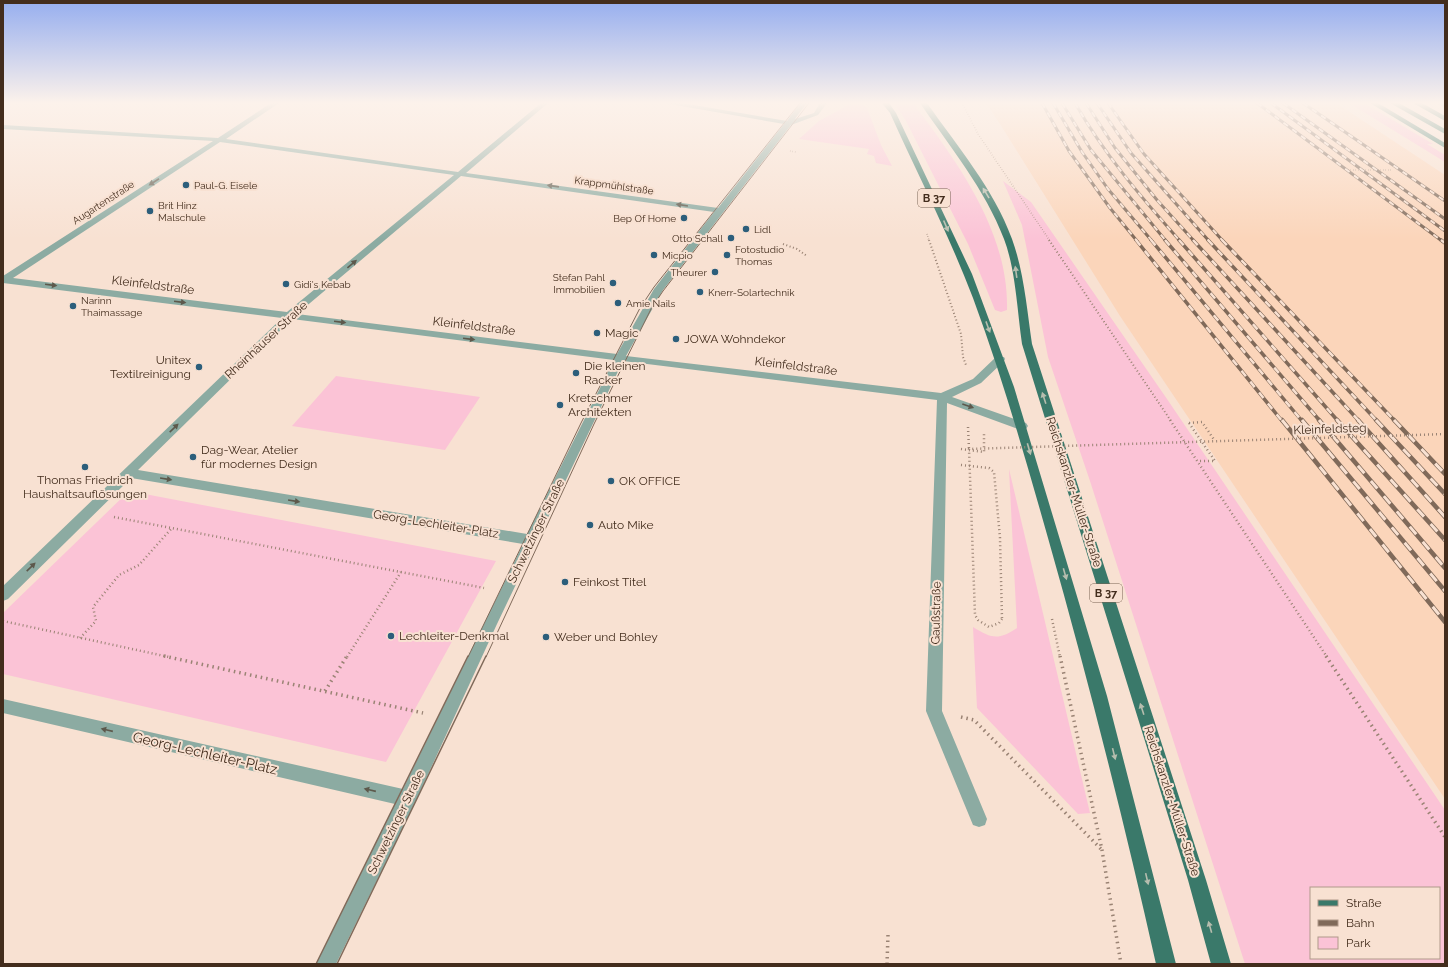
<svg xmlns="http://www.w3.org/2000/svg" width="1448" height="967" viewBox="0 0 1448 967" font-family="Raleway,sans-serif">
<rect width="100%" height="100%" fill="#f8e1d2"/>
<path fill="#fbd5ba" d="M986,103H1336L1445,175V799L1120,316L1000,124Z"/>
<path fill="#fbc3d6" fill-rule="evenodd" d="M852,103H862L867,108L881,145L892,166L876,163L874,156L867,154L869,149L799,139L819,121Z
M894,103H913C958,163 1009,232 1007,310L1001,312L995,310L968,244L905,119Z
M1349,103H1364L1433,144H1427L1445,155V162Z
M1003,181L1031,202L1167,399L1445,810V964H1245L1090,481L1048,357L1022,225ZM1311,888H1439V958H1311Z
M336,376L480,397L445,450L292,426Z
M1009,469L1090,813L1078,814L977,708L973,627C992,639 999,640 1017,628Z
M129,491L496,561L386,762L3,674V613Z"/>
<g fill="none" stroke-linecap="round" stroke-linejoin="round">
<path stroke="#9a8374" stroke-width="1.5" stroke-dasharray="0.5 2" stroke-linecap="butt" d="M962,103L978,134L1050,241
M790,151L796,152
M1348,170H1391
M927,234L929,241"/>
<path stroke="#9a8374" stroke-width="2" stroke-dasharray="1 2.5" stroke-linecap="butt" d="M929,240L961,334L963,357L966,365
M1049,240L1171,421
M783,244L797,249L807,256"/>
<path stroke="#9a8374" stroke-width="2.5" stroke-dasharray="1 3" stroke-linecap="butt" d="M1170,420L1327,657
M1189,423L1215,461H1198
M1189,423L1202,422L1215,441
M968,427L969,449
M961,449L984,452V434
M961,465L989,468L994,472L1000,538L1002,619
M114,517L484,588
M1052,619L1060,657
M3,621L169,657
M80,638L96,621L93,607L119,575L139,565L171,529
M347,657L401,572"/>
<path stroke="#9a8374" stroke-width="3.5" stroke-dasharray="1.5 4" stroke-linecap="butt" d="M164,656L423,713
M1060,656L1102,850L1121,964
M1326,656L1445,837
M325,691L347,656
M961,717L974,720L1102,850
M887,964L888,935"/>
<path fill="#8caba2" fill-rule="evenodd" d="M271,103H279L226,139L458,172L541,103H548L466,173L718,208L784,124L664,103H682L787,121L800,103H807L795,119L814,113L820,103H827L818,115L791,125L663,290L626,356L941,393L973,379L996,357H1004L1005,359L1004,361L981,383L952,397L1026,423L1028,426L1026,429H1018L947,403L942,711L987,819L985,825L979,827L973,825L926,711L937,400L623,361L497,624L414,805L336,964H316L395,804L3,713V699L403,789L523,544L131,478L8,599L3,601V586L282,318L3,283V276L213,141L3,129V125L218,138ZM220,142L454,175L287,312L13,278ZM461,176L714,212L654,289L617,354L297,314ZM292,319L614,360L527,534L138,470Z
M1437,103H1445V108Z"/>
<path fill="#3a796a" fill-rule="evenodd" d="M882,103H889L896,113L972,274L1014,387L1107,696L1176,964H1156C1124,821 1088,679 1048,538C1025,457 1002,376 973,298C949,235 918,175 890,113Z
M920,103H927C957,146 994,189 1012,239C1024,272 1027,310 1032,344L1206,880L1231,964H1211L1188,880L1022,344C1017,310 1016,271 1004,239C985,189 950,147 920,103Z
M1370,103H1378L1445,143V148Z
M1390,103H1399L1445,129V134Z
M1413,103H1422L1445,116V121Z"/>
<path stroke="#806a5a" stroke-width="1" d="M468,657L581,423L640,308L654,287L800,103
M486,657L594,424L651,309L663,291L809,103"/>
<path stroke="#806a5a" stroke-width="1.5" d="M316,964L468,656
M337,964L486,656"/>
<defs>
<path id="rail-far2" d="M1042,103L1069,151L1110,208L1137,241
M1053,103L1082,152L1108,189L1152,241
M1062,103L1091,150L1166,241
M1075,103C1104,154 1141,197 1180,241
M1086,103L1115,148L1157,200L1194,241
M1097,103L1131,153L1209,241
M1108,103L1144,154L1223,241
M1257,103L1442,241
M1271,103L1445,231
M1283,103L1445,219
M1303,103L1445,201"/>
<path id="rail-far1" d="M1136,240L1282,421
M1151,240L1302,421
M1165,240L1320,421
M1179,240L1338,421
M1193,240L1359,421
M1208,240L1377,421
M1222,240L1395,421
M1441,240L1445,243"/>
<path id="rail" d="M1282,420L1445,622
M1302,420L1445,591
M1319,420L1445,568
M1337,420L1445,540
M1358,420L1445,517
M1376,420L1445,494
M1394,420L1445,474"/>
</defs>
<use href="#rail-far2" stroke="#806a5a" stroke-width="3"/>
<use href="#rail-far1" stroke="#806a5a" stroke-width="3.5"/>
<use href="#rail" stroke="#806a5a" stroke-width="4.5"/>
<use href="#rail-far2" stroke="#f8e1d2" stroke-width="2" stroke-dasharray="5.5" stroke-linecap="butt"/>
<use href="#rail-far1" stroke="#f8e1d2" stroke-width="2.5" stroke-dasharray="7" stroke-linecap="butt"/>
<use href="#rail" stroke="#f8e1d2" stroke-width="3" stroke-dasharray="10" stroke-linecap="butt"/>
<path stroke="#9a8374" stroke-width="2.5" stroke-dasharray="1 3" stroke-linecap="butt" d="M1002,619L999,623L989,627L978,620L975,615L969,449L1445,434"/>
</g>
<defs><path id="oneway-solid" d="M-6-.8H1V-3.2L6.5 0L1 3.2V.8H-6Z"/></defs>
<g fill="#5d594c">
<use href="#oneway-solid" transform="translate(154 182) rotate(147)"/>
<use href="#oneway-solid" transform="translate(553 186) rotate(-172)"/>
<use href="#oneway-solid" transform="translate(682 205) rotate(-171)"/>
<use href="#oneway-solid" transform="translate(352 264) rotate(-40)"/>
<use href="#oneway-solid" transform="translate(51 285) rotate(7)"/>
<use href="#oneway-solid" transform="translate(180 302) rotate(7)"/>
<use href="#oneway-solid" transform="translate(340 322) rotate(7)"/>
<use href="#oneway-solid" transform="translate(469 339) rotate(7)"/>
<use href="#oneway-solid" transform="translate(968 406) rotate(19)"/>
<use href="#oneway-solid" transform="translate(174 428) rotate(-44)"/>
<use href="#oneway-solid" transform="translate(166 479) rotate(9)"/>
<use href="#oneway-solid" transform="translate(294 501) rotate(9)"/>
<use href="#oneway-solid" transform="translate(31 567) rotate(-44)"/>
<use href="#oneway-solid" transform="translate(107 730) rotate(-167)"/>
<use href="#oneway-solid" transform="translate(370 790) rotate(-167)"/>
</g>
<g fill="#b6bdae">
<use href="#oneway-solid" transform="translate(986 193) rotate(-121)"/>
<use href="#oneway-solid" transform="translate(946 226) rotate(67)"/>
<use href="#oneway-solid" transform="translate(1016 272) rotate(-98)"/>
<use href="#oneway-solid" transform="translate(988 327) rotate(70)"/>
<use href="#oneway-solid" transform="translate(1044 398) rotate(-108)"/>
<use href="#oneway-solid" transform="translate(1029 449) rotate(74)"/>
<use href="#oneway-solid" transform="translate(1065 574) rotate(74)"/>
<use href="#oneway-solid" transform="translate(1142 709) rotate(-108)"/>
<use href="#oneway-solid" transform="translate(1114 754) rotate(76)"/>
<use href="#oneway-solid" transform="translate(1147 879) rotate(77)"/>
<use href="#oneway-solid" transform="translate(1210 927) rotate(-106)"/>
</g>
<linearGradient id="sky" x2="0" y2="1"><stop stop-color="#96aeef"/><stop offset="0.43" stop-color="#fcf2eb"/><stop offset="1" stop-color="#fcf2eb" stop-opacity="0"/></linearGradient>
<rect width="1448" height="239" fill="url(#sky)"/>
<g fill="#2c5e7b" stroke="#f8e1d2" stroke-width="1.5">
<circle cx="186" cy="185" r="4"/>
<circle cx="150" cy="211" r="4"/>
<circle cx="684" cy="218" r="4"/>
<circle cx="746" cy="229" r="4"/>
<circle cx="731" cy="238" r="4"/>
<circle cx="654" cy="255" r="4"/>
<circle cx="727" cy="255" r="4"/>
<circle cx="715" cy="272" r="4"/>
<circle cx="613" cy="283" r="4"/>
<circle cx="286" cy="284" r="4"/>
<circle cx="700" cy="292" r="4"/>
<circle cx="618" cy="303" r="4"/>
<circle cx="73" cy="306" r="4"/>
<circle cx="597" cy="333" r="4"/>
<circle cx="676" cy="339" r="4"/>
<circle cx="199" cy="367" r="4"/>
<circle cx="576" cy="373" r="4"/>
<circle cx="560" cy="405" r="4"/>
<circle cx="193" cy="457" r="4"/>
<circle cx="85" cy="467" r="4"/>
<circle cx="611" cy="481" r="4"/>
<circle cx="590" cy="525" r="4"/>
<circle cx="565" cy="582" r="4"/>
<circle cx="391" cy="636" r="4"/>
<circle cx="546" cy="637" r="4"/>
</g>
<g text-anchor="middle" stroke-width="4" stroke-linejoin="round" paint-order="stroke">
<g font-size="10" fill="#432d1d" stroke="#f8e1d2" text-anchor="start">
<text x="194" y="189">Paul-G. Eisele</text>
<text x="158" y="209">Brit Hinz<tspan x="158" dy="12">Malschule</tspan></text>
<text x="676" y="222" text-anchor="end">Bep Of Home</text>
<text x="754" y="233">Lidl</text>
<text x="723" y="242" text-anchor="end">Otto Schall</text>
<text x="735" y="253">Fotostudio<tspan x="735" dy="12">Thomas</tspan></text>
<text x="662" y="259">Micpio</text>
<text x="707" y="276" text-anchor="end">Theurer</text>
<text x="605" y="281" text-anchor="end">Stefan Pahl<tspan x="605" dy="12">Immobilien</tspan></text>
<text x="294" y="288">Gidi's Kebab</text>
<text x="708" y="296">Knerr-Solartechnik</text>
<text x="81" y="304">Narinn<tspan x="81" dy="12">Thaimassage</tspan></text>
<text x="626" y="307">Amie Nails</text>
</g>
<g font-size="10" fill="#432d1d" stroke="#f8e1d2">
<text transform="translate(614 185) rotate(8)" y="4">Krappmühlstraße</text>
<text transform="translate(103 202) rotate(-33)" y="4">Augartenstraße</text>
</g>
<g fill="#f8e1d2" stroke="#796353" stroke-width="1">
<rect x="918" y="189" width="32" height="18" rx="3"/>
<rect x="1090" y="584" width="32" height="18" rx="3"/>
</g>
<g font-size="11" font-weight="bold" fill="#432d1d">
<text x="934" y="202">B 37</text>
<text x="1106" y="597">B 37</text>
</g>
<g font-size="12" fill="#432d1d" stroke="#f8e1d2">
<text transform="translate(153 285) rotate(7)" y="4">Kleinfeldstraße</text>
<text transform="translate(474 326) rotate(7)" y="4">Kleinfeldstraße</text>
<text transform="translate(266 340) rotate(-43)" y="4">Rheinhäuser Straße</text>
<text transform="translate(796 366) rotate(7)" y="4">Kleinfeldstraße</text>
<text transform="translate(1330 429) rotate(-2)" y="4">Kleinfeldsteg</text>
<text transform="translate(1074 492) rotate(72)" y="4">Reichskanzler-Müller-Straße</text>
<text transform="translate(436 524) rotate(9)" y="4">Georg-Lechleiter-Platz</text>
<text transform="translate(536 531) rotate(-64)" y="4">Schwetzinger Straße</text>
<text transform="translate(936 613) rotate(-89)" y="4">Gaußstraße</text>
<text transform="translate(1172 801) rotate(72)" y="4">Reichskanzler-Müller-Straße</text>
<text transform="translate(396 822) rotate(-64)" y="4">Schwetzinger Straße</text>
</g>
<g font-size="12" fill="#432d1d" stroke="#f8e1d2" text-anchor="start">
<text x="605" y="337">Magic</text>
<text x="684" y="343">JOWA Wohndekor</text>
<text x="191" y="364" text-anchor="end">Unitex<tspan x="191" dy="14">Textilreinigung</tspan></text>
<text x="584" y="370">Die kleinen<tspan x="584" dy="14">Racker</tspan></text>
<text x="568" y="402">Kretschmer<tspan x="568" dy="14">Architekten</tspan></text>
<text x="201" y="454">Dag-Wear, Atelier<tspan x="201" dy="14">für modernes Design</tspan></text>
<text x="85" y="484" text-anchor="middle">Thomas Friedrich<tspan x="85" dy="14">Haushaltsauflösungen</tspan></text>
<text x="619" y="485">OK OFFICE</text>
<text x="598" y="529">Auto Mike</text>
<text x="573" y="586">Feinkost Titel</text>
<text x="399" y="640">Lechleiter-Denkmal</text>
<text x="554" y="641">Weber und Bohley</text>
</g>
<g font-size="14" fill="#432d1d" stroke="#f8e1d2">
<text transform="translate(205 753) rotate(13)" y="5">Georg-Lechleiter-Platz</text>
</g>
</g>
<rect width="1448" height="967" fill="none" stroke="#432d1d" stroke-width="8"/>
<rect x="1310" y="887" width="130" height="72" fill="#f8e1d2" stroke="#b0998a"/>
<rect x="1318" y="900" width="20" height="6" fill="#3a796a" stroke="#b0998a"/>
<text x="1346" y="907" font-size="12" fill="#432d1d">Straße</text>
<rect x="1318" y="920" width="20" height="6" fill="#806a5a" stroke="#b0998a"/>
<text x="1346" y="927" font-size="12" fill="#432d1d">Bahn</text>
<rect x="1318" y="937" width="20" height="12" fill="#fbc3d6" stroke="#b0998a"/>
<text x="1346" y="947" font-size="12" fill="#432d1d">Park</text>
</svg>
